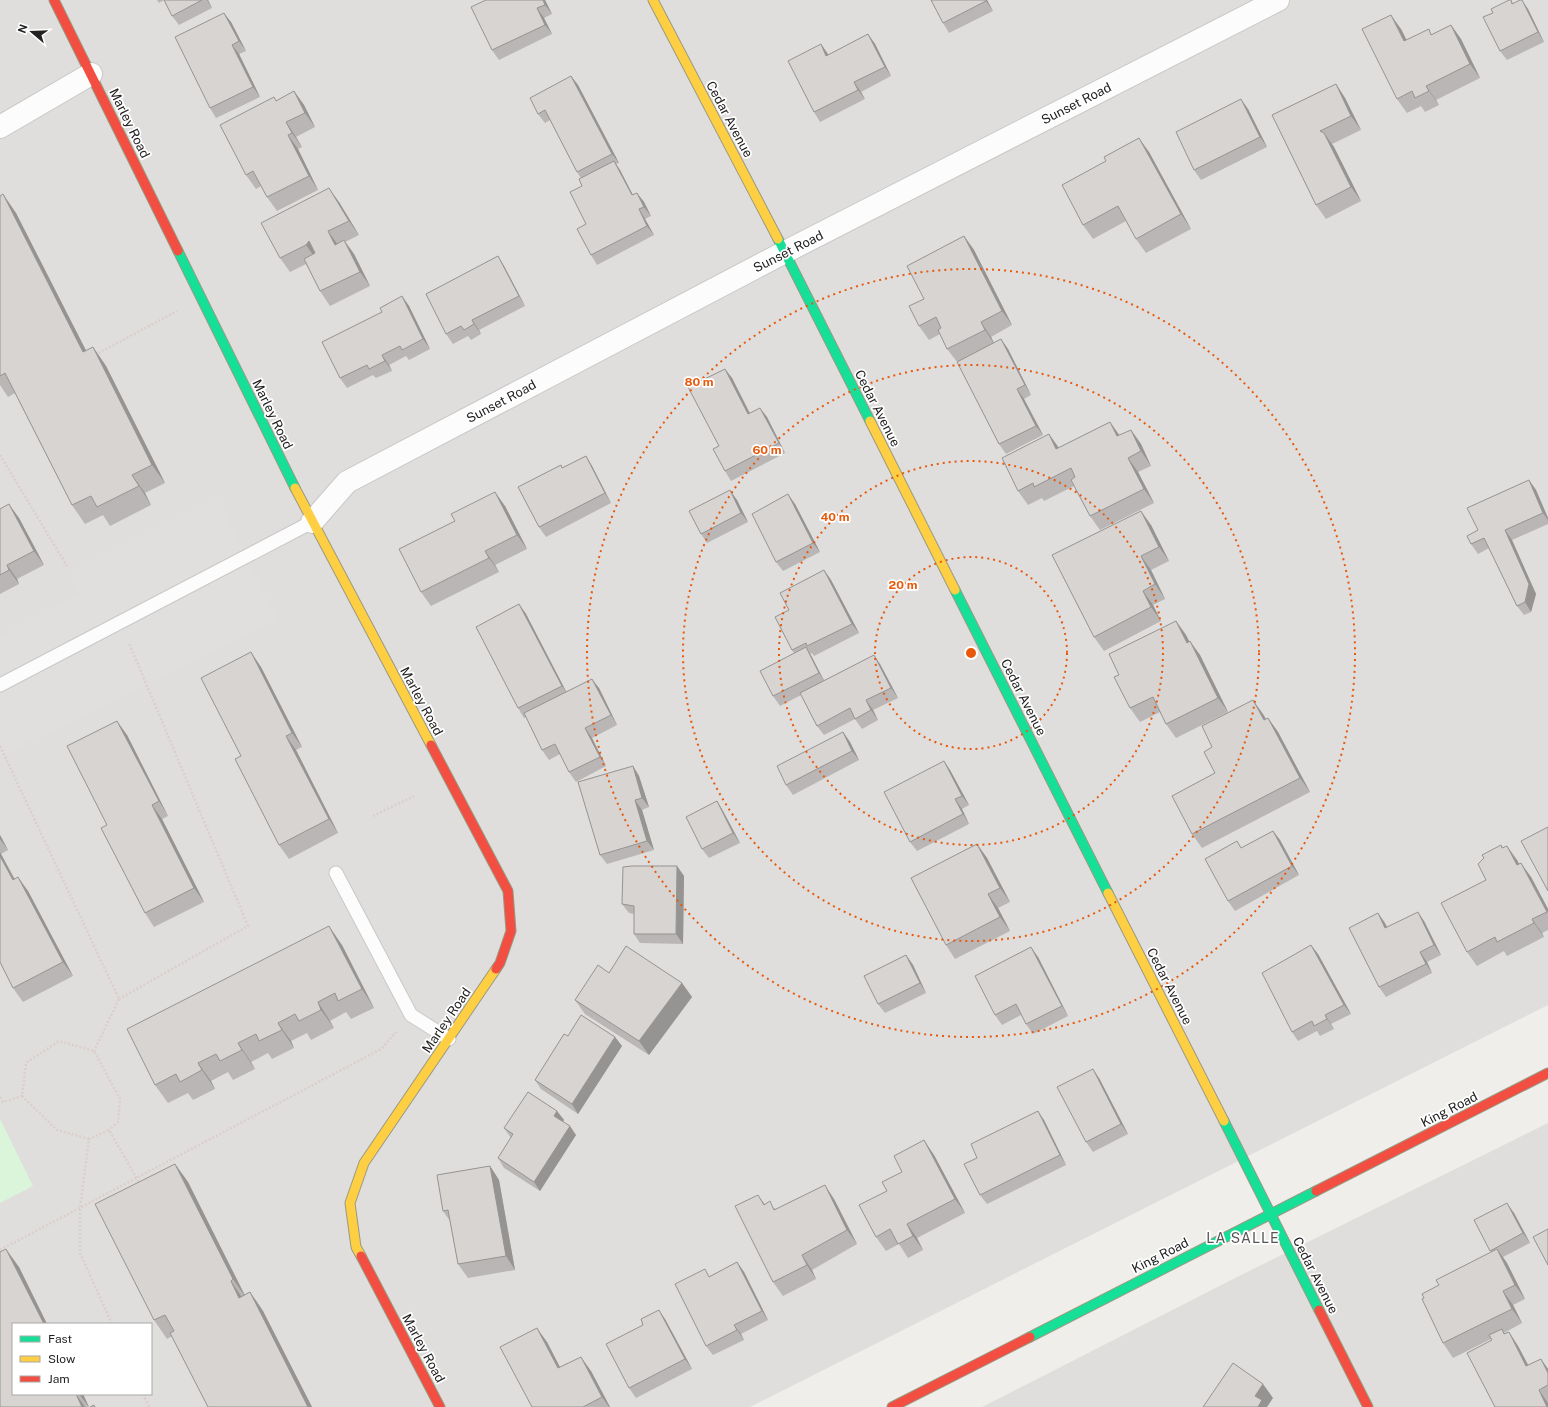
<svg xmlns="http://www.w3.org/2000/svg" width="1548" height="1407" viewBox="0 0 1548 1407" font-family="'Public Sans',sans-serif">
<rect width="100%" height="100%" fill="#f0eeeb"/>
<path fill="#dfdedc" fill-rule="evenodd" d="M0,0H1548V1005L750,1407H0ZM13,1324H151V1394H13Z
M1548,1123V1407H982L1243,1274Z"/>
<path fill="#daf5da" d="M0,1119L33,1186L0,1203Z"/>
<path fill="#e0dfde" d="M218,499L277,619L0,756V636L81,595L70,573Z"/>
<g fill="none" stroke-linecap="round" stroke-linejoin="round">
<defs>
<path id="lane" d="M0,685L312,522
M336,873L411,1015L449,1039"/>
<path id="street" d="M0,127L91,74
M312,522L347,482L785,252L1278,0"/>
<path id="fast" d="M778,239L870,421
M178,251L295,488
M955,590L1108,893
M1224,1121L1319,1310
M1030,1337L1316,1191"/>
<path id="slow" d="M653,0L778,239
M870,421L955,590
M295,488L431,745
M1108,893L1224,1121
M361,1256L356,1247L350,1203L364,1163L496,969"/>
<path id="jam" d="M54,0L178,251
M431,745L508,891L511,931L500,963L496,969
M1316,1191L1548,1073
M361,1256L440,1407
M1319,1310L1368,1407
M892,1407L1030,1337"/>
</defs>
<use href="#lane" stroke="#c9c8c7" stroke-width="15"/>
<use href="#street" stroke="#c9c8c7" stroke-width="24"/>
<use href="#fast" stroke="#999a82" stroke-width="11"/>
<use href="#slow" stroke="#999a82" stroke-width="11"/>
<use href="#jam" stroke="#999a82" stroke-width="11"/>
<path stroke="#dccecd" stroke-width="2.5" stroke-dasharray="2 2" stroke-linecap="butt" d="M95,355L177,311
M0,455L67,566
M0,746L119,999L94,1051
M373,816L414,796
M119,999L248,926L129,643
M22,1096L57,1130L89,1139
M0,1097L3,1102L22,1096L26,1063L59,1041L94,1051L120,1099L118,1122L109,1130
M0,1250L381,1049L396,1032
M112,1324L80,1253V1208L89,1139L109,1130L140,1184
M143,1394L149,1407"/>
<use href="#lane" stroke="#fdfcfc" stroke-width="13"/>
<use href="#street" stroke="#fdfcfc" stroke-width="22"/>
<use href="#fast" stroke="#16e098" stroke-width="9"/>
<use href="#slow" stroke="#ffcf43" stroke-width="9"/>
<use href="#jam" stroke="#f24e42" stroke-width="9"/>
</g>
<path fill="#b9b6b5" d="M157,0H208L212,8L179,25L172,16L164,0L159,3Z
M486,0H545L552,14L544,18L552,34L499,60L492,50Z
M987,0L993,11L949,33L943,23Z
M1511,0L1513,3L1528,9L1544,42L1507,60L1500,51L1493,13Z
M231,22L246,51L239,54L260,97L216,118L210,108Z
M1451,25L1461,39L1480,78L1436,100L1439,105L1425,112L1421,106L1407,113L1397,99L1401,29L1407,40L1433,34Z
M868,34L875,44L891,76L861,92L865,99L820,122L814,112L821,44L828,55Z
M571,76L578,85L619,163L616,164L620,170L633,195L637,193L644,202L651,216L645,219L654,235L597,265L591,255L586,224L581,178L577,172L550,120L545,123L538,114Z
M1336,84L1345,98L1361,130L1332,144L1334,147L1361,201L1326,219L1316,205L1272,115Z
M294,91L304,105L315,127L296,137L302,147L298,149L318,190L277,211L267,197L261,186L256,189L246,175L276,101Z
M1248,109L1267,147L1201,180L1194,170Z
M1149,152L1191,229L1146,253L1136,239L1126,221L1093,239L1083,225Z
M0,196L16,213L86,351L93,347L106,366L165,483L145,493L151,505L110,526L103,515L85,524L72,505L15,393L8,397L0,385Z
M339,202L359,235L345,242L354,254L370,286L330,306L320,291L306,264L290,272L280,258Z
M964,236L974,250L1012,325L991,337L994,343L1001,339L1008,349L1031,395L1024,399L1043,435L1006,454L999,444L958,363L947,349L940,334L929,340L919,326L924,299Z
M498,256L504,266L525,306L479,330L481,334L471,340L468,336L453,344L446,334Z
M402,296L409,306L430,349L409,360L406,356L389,365L392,371L376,378L373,375L347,388L340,378L382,312Z
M725,369L732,378L750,413L767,417L785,453L731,481L725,471L719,446Z
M1110,422L1119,436L1131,430L1141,444L1151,466L1138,472L1154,503L1100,530L1090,516L1074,486L1044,501L1042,498L1028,505L1018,491L1059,448Z
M586,456L592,466L611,503L546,537L539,527L561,465L563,468Z
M1529,480L1536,490L1548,518V524L1512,540L1536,594L1531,612L1524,615L1517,606L1489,548L1478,554L1471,544L1478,530Z
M737,500L748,522L707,543L701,534Z
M795,504L820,552L783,571L776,562Z
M505,506L527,549L495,565L499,572L431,606L421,592Z
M0,509L19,518L44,565L17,579L19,584L0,594Z
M1151,525L1169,561L1151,570L1165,599L1153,605L1161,621L1104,651L1094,637Z
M824,570L831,580L859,633L814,656L812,653L810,654L824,680L880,664L898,698L873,710L878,720L862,729L855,719L824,735L817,726L801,695L780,706L773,696L794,653L792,650L789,610Z
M519,604L526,614L566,692L599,688L617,725L592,738L606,766L576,782L569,772L560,754L549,760L542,750L526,717L524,718L518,708Z
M1176,621L1186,635L1189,641L1200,655L1228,712L1176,738L1166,724L1160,712L1140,722L1130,708L1119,675Z
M261,667L302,747L296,750L338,833L289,859L279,845L241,756Z
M1263,714L1266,719L1268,718L1278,732L1310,792L1202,848L1192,834L1215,773L1212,747Z
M843,732L850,742L859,760L793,795L786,785Z
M127,735L168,816L162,819L204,902L154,927L145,913L107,825Z
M944,761L950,770L969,805L962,809L969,824L917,851L910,842Z
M633,766L639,776L649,807L642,810L654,850L607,864L600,855Z
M717,801L723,811L740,843L709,858L702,849Z
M1273,831L1280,840L1299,875L1235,911L1228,901L1242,848Z
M0,835L8,850L1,854L15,879L28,891L73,976L23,1002L13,988L0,962Z
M977,844L987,858L1010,902L998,908L1010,931L955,959L946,945Z
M1501,845L1503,848L1517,860L1519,864L1531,877L1548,909V930L1542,933L1544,937L1507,956L1504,951L1477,966L1467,952L1486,880Z
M677,866L684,876L683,944L640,943L634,934V914L629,913L622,904Z
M1378,913L1387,927L1424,921L1441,955L1427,962L1432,973L1386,997L1379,987Z
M342,945L374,1008L351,1019L346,1012L330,1021L334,1028L311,1040L307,1033L291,1041L294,1048L272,1059L268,1053L251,1062L255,1069L233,1080L228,1072L211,1081L215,1089L193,1100L188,1093L168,1103L155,1085Z
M1318,954L1351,1014L1331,1024L1334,1029L1320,1036L1317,1031L1298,1041L1292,1032Z
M906,955L913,965L926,993L885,1013L878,1004Z
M1038,957L1068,1016L1033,1034L1026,1024L1021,1015L1002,1025L995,1015Z
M609,973L682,983L692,997L649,1055L585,1014L575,1000Z
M568,1036L615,1037L622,1046L578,1114L541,1089L535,1080Z
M1099,1078L1128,1134L1093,1152L1086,1142Z
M557,1111L564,1120L563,1122L576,1135L540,1191L504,1168L498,1158L511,1138L504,1128Z
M1044,1120L1066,1165L987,1204L980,1195L977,1158Z
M934,1155L965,1213L917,1238L923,1250L908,1258L899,1244L886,1251L876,1237L887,1191L902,1172Z
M175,1164L188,1182L245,1295L250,1292L263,1311L312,1407H208L172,1336L167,1339L154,1320Z
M490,1166L499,1180L515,1270L468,1278L458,1264L450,1221L443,1211Z
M834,1199L857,1244L812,1270L816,1279L783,1296L773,1282L765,1204L776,1209Z
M1514,1213L1530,1243L1503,1257L1507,1263L1525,1299L1513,1305L1522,1323L1504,1333L1505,1334L1509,1332L1518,1346L1528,1365L1541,1359L1548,1369V1407L1491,1339L1453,1358L1443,1343L1439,1285L1492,1252L1490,1251Z
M737,1262L744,1272L768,1320L741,1334L744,1340L713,1355L706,1346L710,1276Z
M19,1267L47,1324H13V1394H83L89,1407H0Z
M665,1319L692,1369L636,1398L629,1388Z
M547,1342L560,1367L591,1371L610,1407H532Z"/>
<path fill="#969493" d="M207,0H208L212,8Z
M543,0H545L552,14L545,5Z
M986,0H987L993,11L986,1Z
M1522,0L1528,9L1544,42L1538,32Z
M537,8L544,18L552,34L545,25Z
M224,13L231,22L246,51L239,41Z
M1391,15L1401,29L1414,56L1404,41Z
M1451,25L1461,39L1480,78L1470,64Z
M868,34L875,44L891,76L885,67Z
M821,44L828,54L833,66L826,56Z
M232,45L239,54L260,97L253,87Z
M571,76L578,85L619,163L612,154Z
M854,82L861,92L865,99L858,90Z
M1336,84L1345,98L1361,130L1351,116Z
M1426,86L1436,100L1439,105L1429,91Z
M294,91L304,105L315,127L305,113Z
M1241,99L1248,109L1267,147L1260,137Z
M286,122L296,137L302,147L292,133Z
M1324,133L1334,147L1361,201L1351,187Z
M288,135L298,149L318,190L309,176Z
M1139,138L1149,152L1191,229L1181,214Z
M614,161L620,170L638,205L632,195Z
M329,188L339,202L359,235L349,221Z
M637,193L644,202L651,216L644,207Z
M3,194L16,213L96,370L83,352Z
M639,209L645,219L654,235L647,226Z
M328,231L338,245H335Z
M964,236L974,250L1012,325L1002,311Z
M344,240L354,254L370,286L360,272Z
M309,241L319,255L316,259L306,245Z
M498,256L504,266L525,306L519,296Z
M402,296L409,306L430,349L423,339Z
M472,320L479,330L481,334L474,324Z
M981,322L991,337L995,345L985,330Z
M1001,339L1008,349L1031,395L1025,385Z
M93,347L106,366L165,483L152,465Z
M382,355L389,365L392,371L385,361Z
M725,369L732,378L755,424L748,414Z
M1017,389L1024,399L1043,435L1036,426Z
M760,408L767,417L785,453L779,443Z
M1110,422L1120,436H1117Z
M1131,430L1141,444L1151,466L1141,451Z
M1049,434L1059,448L1056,449Z
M586,456L592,466L611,503L605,493Z
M1128,458L1138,472L1154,503L1144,489Z
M132,475L145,493L151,505L139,486Z
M1529,480L1536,490L1548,518V520L1543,513Z
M730,490L737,500L748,522L741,513Z
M495,492L505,506L527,549L517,535Z
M788,494L795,504L820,552L813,543Z
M9,504L19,518L44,565L34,551Z
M1141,511L1151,525L1169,561L1159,547Z
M1505,530L1512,540L1536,594L1531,612L1525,602Z
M485,551L495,565L499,572L489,558Z
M1141,556L1151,570L1165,599L1155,584Z
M7,565L17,579L19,584L9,570Z
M824,570L831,580L859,633L852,624Z
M1143,591L1153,605L1161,621L1151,607Z
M519,604L526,614L568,695L562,686Z
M1176,621L1186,635L1197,657L1187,643Z
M1190,641L1200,655L1228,712L1218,698Z
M806,647L812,657L825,683L819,673Z
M251,652L261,667L302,747L292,733Z
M874,655L880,664L898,698L891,688Z
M592,679L599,688L617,725L611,715Z
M866,700L873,710L878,720L871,710Z
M1253,700L1263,714L1274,734L1264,720Z
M1268,718L1278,732L1310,792L1300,778Z
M117,721L127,735L168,816L159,801Z
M585,728L592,738L606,766L600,757Z
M843,732L850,742L859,760L852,751Z
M286,736L296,750L338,833L329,819Z
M944,761L950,770L969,805L962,796Z
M633,766L639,776L649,807L642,798Z
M955,799L962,809L969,824L963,814Z
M635,800L642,810L654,850L647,841Z
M717,801L723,811L740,843L733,833Z
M152,805L162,819L204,902L194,888Z
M1273,831L1280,840L1299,875L1292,866Z
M0,835L8,850L0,839Z
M977,844L987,858L1010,902L1000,888Z
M1507,846L1517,860L1527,879L1517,865Z
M0,852L1,854L22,894L13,880L0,856Z
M1521,863L1531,877L1548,909V913Z
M677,866L684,876L683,944L676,934Z
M18,877L28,891L73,976L63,962Z
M988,894L998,908L1010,931L1000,917Z
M1418,912L1424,921L1441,955L1434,945Z
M1378,913L1385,923L1392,937L1385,928Z
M1532,919L1542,933L1544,937L1534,923Z
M329,926L342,945L374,1008L362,989Z
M1311,945L1318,954L1351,1014L1344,1005Z
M1031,947L1038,957L1068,1016L1062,1006Z
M1420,952L1427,962L1432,973L1426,964Z
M906,955L913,965L926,993L920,983Z
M682,983L692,997L649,1055L639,1041Z
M318,1002L330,1021L334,1028L321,1010Z
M1325,1015L1331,1024L1334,1029L1327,1019Z
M278,1023L291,1041L294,1048L282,1030Z
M615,1037L622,1046L578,1114L572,1104Z
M238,1043L251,1062L255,1069L242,1050Z
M198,1063L211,1081L215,1089L202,1070Z
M1093,1069L1099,1078L1128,1134L1121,1124Z
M557,1111L564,1120L561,1125L554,1116Z
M1038,1111L1044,1120L1066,1165L1060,1155Z
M570,1126L576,1135L540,1191L534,1182Z
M924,1140L934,1155L965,1213L955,1199Z
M175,1164L188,1182L246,1298L233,1279Z
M490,1166L499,1180L515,1270L506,1256Z
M825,1185L834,1199L857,1244L847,1230Z
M758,1195L768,1209L764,1205Z
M1507,1203L1514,1213L1530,1243L1523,1233Z
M907,1224L917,1238L923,1250L913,1236Z
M6,1249L19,1267L47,1324H44Z
M1497,1249L1507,1263L1525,1299L1515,1285Z
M802,1255L812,1270L816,1279L807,1265Z
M737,1262L744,1272L768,1320L762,1311Z
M231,1281L243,1299L239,1298Z
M1503,1291L1513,1305L1522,1323L1512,1309Z
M250,1292L263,1311L312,1407H308Z
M659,1310L665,1319L692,1369L685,1359Z
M734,1325L741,1334L744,1340L737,1330Z
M537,1328L547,1342L568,1383L558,1368Z
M1509,1332L1518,1346L1536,1380L1526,1366Z
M581,1357L591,1371L610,1407H609L602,1397Z
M1541,1359L1548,1369V1373Z
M1263,1384L1273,1398L1267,1407H1258L1255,1396Z
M1539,1390L1548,1403V1407H1547Z
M76,1394L85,1407H82Z
M79,1394H83L89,1407Z"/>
<path fill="#d7d4d2" stroke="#969493" d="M164,0H202L172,16Z
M486,0H543L545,5L537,8L545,25L492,50L471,7Z
M931,0H986V1L943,23Z
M1509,0H1511L1512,4L1520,0H1522L1538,32L1500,51L1483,17L1493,13L1491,9Z
M224,13L239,41L232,45L253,87L210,108L175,37Z
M1391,15L1404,41L1429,29L1431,35L1451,25L1470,64L1426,86L1429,91L1415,98L1412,91L1397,99L1362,29Z
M868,34L885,67L854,82L858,90L814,112L788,61L821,44L826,56Z
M571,76L612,154L577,172L545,110L538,114L530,98Z
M1336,84L1351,116L1320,131L1324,133L1351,187L1316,205L1272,115Z
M294,91L305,113L286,122L292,133L288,135L309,176L267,197L253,171L246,175L220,125L274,97L276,101Z
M1241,99L1260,137L1194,170L1176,132Z
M1139,138L1181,214L1136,239L1118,206L1083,225L1062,185L1106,161L1104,157Z
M614,161L632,195L637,193L644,207L639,209L647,226L591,255L577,229L586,224L570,192L582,186L579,179Z
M329,188L349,221L328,231L335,245L344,240L360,272L320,291L304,259L315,253L309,241L306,245L280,258L261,223Z
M3,194L83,352L93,347L152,465L132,475L139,486L97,507L91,496L72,505L5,373L0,376V196Z
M964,236L1002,311L981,322L985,330L947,349L938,330L941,328L936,317L919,326L909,306L924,299L907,266Z
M498,256L519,296L472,320L474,324L464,330L461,326L446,334L426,294Z
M402,296L423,339L402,350L400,346L382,355L385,361L369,369L367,365L340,378L322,342L382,312L380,308Z
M1001,339L1025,385L1017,389L1036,426L999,444L957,362Z
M725,369L748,414L760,408L779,443L725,471L713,449L719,446L688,387Z
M1110,422L1117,436L1131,430L1141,451L1128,458L1144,489L1090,516L1071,480L1075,477L1071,468L1034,487L1033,483L1018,491L1002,458L1049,434L1056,449Z
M586,456L605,493L539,527L518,487L561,465L562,468Z
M1529,480L1543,513L1505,530L1529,584L1525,602L1517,606L1484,538L1471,544L1467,536L1478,530L1467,508Z
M730,490L741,513L701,534L689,511Z
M495,492L517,535L485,551L489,558L421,592L399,549L455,521L451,514Z
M788,494L813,543L776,562L752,514Z
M9,504L34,551L7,565L9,570L0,575V509Z
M1141,511L1159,547L1141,556L1155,584L1143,591L1151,607L1094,637L1052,555Z
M824,570L852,624L807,646L806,643L792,650L775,617L789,610L780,593Z
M519,604L562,686L518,708L476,627Z
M1176,621L1187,643L1190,641L1218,698L1166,724L1153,697L1130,708L1114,677L1119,675L1109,654Z
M806,647L819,673L773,696L760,671Z
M251,652L292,733L286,736L329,819L279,845L235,759L241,756L201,678Z
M874,655L891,688L866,700L871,710L855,719L850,708L817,726L800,693Z
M592,679L611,715L585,728L600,757L569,772L555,744L542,750L524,713Z
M1253,700L1264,720L1268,718L1300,778L1192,834L1172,796L1215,773L1204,752L1212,747L1202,726Z
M117,721L159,801L152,805L194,888L145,913L101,828L107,825L67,746Z
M843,732L852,751L786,785L777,766Z
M944,761L962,796L955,799L963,814L910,842L884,792Z
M633,766L642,798L635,800L647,841L600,855L578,782Z
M717,801L733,833L702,849L686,817Z
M1548,827V891L1521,841Z
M1273,831L1292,866L1228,901L1205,859L1237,841L1241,848Z
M977,844L1000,888L988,894L1000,917L946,945L911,878Z
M1501,845L1502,848L1507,846L1517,865L1521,863L1547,912L1532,919L1534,923L1497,942L1495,937L1467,952L1441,903L1486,880L1478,864L1484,858L1482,855Z
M0,856L13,880L18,877L63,962L13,988L0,962Z
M632,866H677L676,934H634V906L622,904L623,867Z
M1418,912L1434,945L1420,952L1426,964L1379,987L1349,928L1378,913L1385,928Z
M329,926L362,989L338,1001L335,993L318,1002L321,1010L299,1021L295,1014L278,1023L282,1030L259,1041L256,1034L238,1043L242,1050L220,1061L216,1054L198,1063L202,1070L180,1082L176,1074L155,1085L127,1029Z
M1311,945L1344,1005L1325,1015L1327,1019L1314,1026L1312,1021L1292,1032L1262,973Z
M626,946L682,983L639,1041L575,1000L598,965L609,973Z
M1031,947L1062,1006L1026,1024L1016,1004L995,1015L975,976Z
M906,955L920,983L878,1004L864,976Z
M581,1015L615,1037L572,1104L535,1080L564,1034L568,1036Z
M1093,1069L1121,1124L1086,1142L1057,1087Z
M528,1092L557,1111L554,1116L570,1126L534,1182L498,1158L513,1134L504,1128Z
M1038,1111L1060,1155L980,1195L964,1164L977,1158L971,1144Z
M924,1140L955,1199L907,1224L913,1236L898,1244L890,1229L876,1237L859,1205L887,1191L882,1182L902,1172L894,1156Z
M175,1164L233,1279L231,1281L239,1298L250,1292L308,1407H208L170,1333L174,1331L165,1315L154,1320L95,1204Z
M490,1166L506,1256L458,1264L448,1210L443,1211L437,1175Z
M825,1185L847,1230L802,1255L807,1265L773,1282L735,1206L758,1195L764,1205L770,1201L774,1210Z
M1507,1203L1523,1233L1490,1251L1474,1220Z
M1548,1229V1265L1533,1237Z
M6,1249L44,1324H13V1394H76L82,1407H0V1252Z
M1497,1249L1515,1285L1503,1291L1512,1309L1443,1343L1422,1299L1424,1298L1422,1294L1439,1285L1436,1280Z
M737,1262L762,1311L734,1325L737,1330L706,1346L675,1284L705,1269L709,1277Z
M659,1310L685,1359L629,1388L606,1344L643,1325L641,1319Z
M537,1328L558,1368L581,1357L602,1397L583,1407H532L500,1347Z
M1502,1329L1504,1334L1509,1332L1526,1366L1541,1359L1548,1373V1385L1539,1390L1547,1407H1495L1467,1353L1492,1340L1489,1335Z
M1233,1363L1263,1384L1255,1396L1262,1400L1258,1407H1203Z
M94,1405L95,1407H90Z"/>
<g fill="none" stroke="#e8590c" stroke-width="2" stroke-dasharray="2 4">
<circle cx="971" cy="653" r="96"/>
<circle cx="971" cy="653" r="192"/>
<circle cx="971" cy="653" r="288"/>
<circle cx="971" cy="653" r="384"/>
</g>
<g text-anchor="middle" stroke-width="3.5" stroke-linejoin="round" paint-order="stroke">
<g font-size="13" fill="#222" stroke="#fff">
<text transform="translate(1076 103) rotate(-27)" y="5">Sunset Road</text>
<text transform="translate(730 119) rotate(62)" y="5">Cedar Avenue</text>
<text transform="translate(130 123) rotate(64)" y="5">Marley Road</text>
<text transform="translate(788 251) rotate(-27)" y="5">Sunset Road</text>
<text transform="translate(501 401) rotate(-28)" y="5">Sunset Road</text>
<text transform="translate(878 408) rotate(63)" y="5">Cedar Avenue</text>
<text transform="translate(273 414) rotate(64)" y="5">Marley Road</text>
<text transform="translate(1024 697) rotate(63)" y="5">Cedar Avenue</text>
<text transform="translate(422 701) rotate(62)" y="5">Marley Road</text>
<text transform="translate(1170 986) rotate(63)" y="5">Cedar Avenue</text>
<text transform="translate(446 1020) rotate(-56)" y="5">Marley Road</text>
<text transform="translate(1449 1109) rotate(-27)" y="5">King Road</text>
<text transform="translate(1160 1255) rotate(-27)" y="5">King Road</text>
<text transform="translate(1316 1275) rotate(63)" y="5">Cedar Avenue</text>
<text transform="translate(424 1348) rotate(62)" y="5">Marley Road</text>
</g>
<g font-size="14" letter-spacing="1" fill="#555" stroke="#fff">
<text x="1243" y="1243">LA SALLE</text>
</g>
</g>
<circle cx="971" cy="653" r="6" fill="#e8590c" stroke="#fff" stroke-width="2"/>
<g font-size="12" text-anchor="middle" font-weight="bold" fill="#e8590c" stroke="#fff" stroke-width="3.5" stroke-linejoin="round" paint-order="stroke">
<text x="699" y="386">80 m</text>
<text x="767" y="454">60 m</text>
<text x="835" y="521">40 m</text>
<text x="903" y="589">20 m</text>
</g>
<rect x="12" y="1323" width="140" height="72" fill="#ffffff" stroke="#a7a7a7"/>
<rect x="20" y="1336" width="20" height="6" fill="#16e098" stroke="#a7a7a7"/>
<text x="48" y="1343" font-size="12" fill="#222222">Fast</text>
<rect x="20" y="1356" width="20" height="6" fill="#ffcf43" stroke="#a7a7a7"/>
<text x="48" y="1363" font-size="12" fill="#222222">Slow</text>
<rect x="20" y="1376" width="20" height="6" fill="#f24e42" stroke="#a7a7a7"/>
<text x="48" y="1383" font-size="12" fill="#222222">Jam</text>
<g transform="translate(32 32) rotate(289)" stroke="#ffffff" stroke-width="3" paint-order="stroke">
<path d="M0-3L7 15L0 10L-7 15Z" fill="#222222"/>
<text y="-6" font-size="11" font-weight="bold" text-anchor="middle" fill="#222222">N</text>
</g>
</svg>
